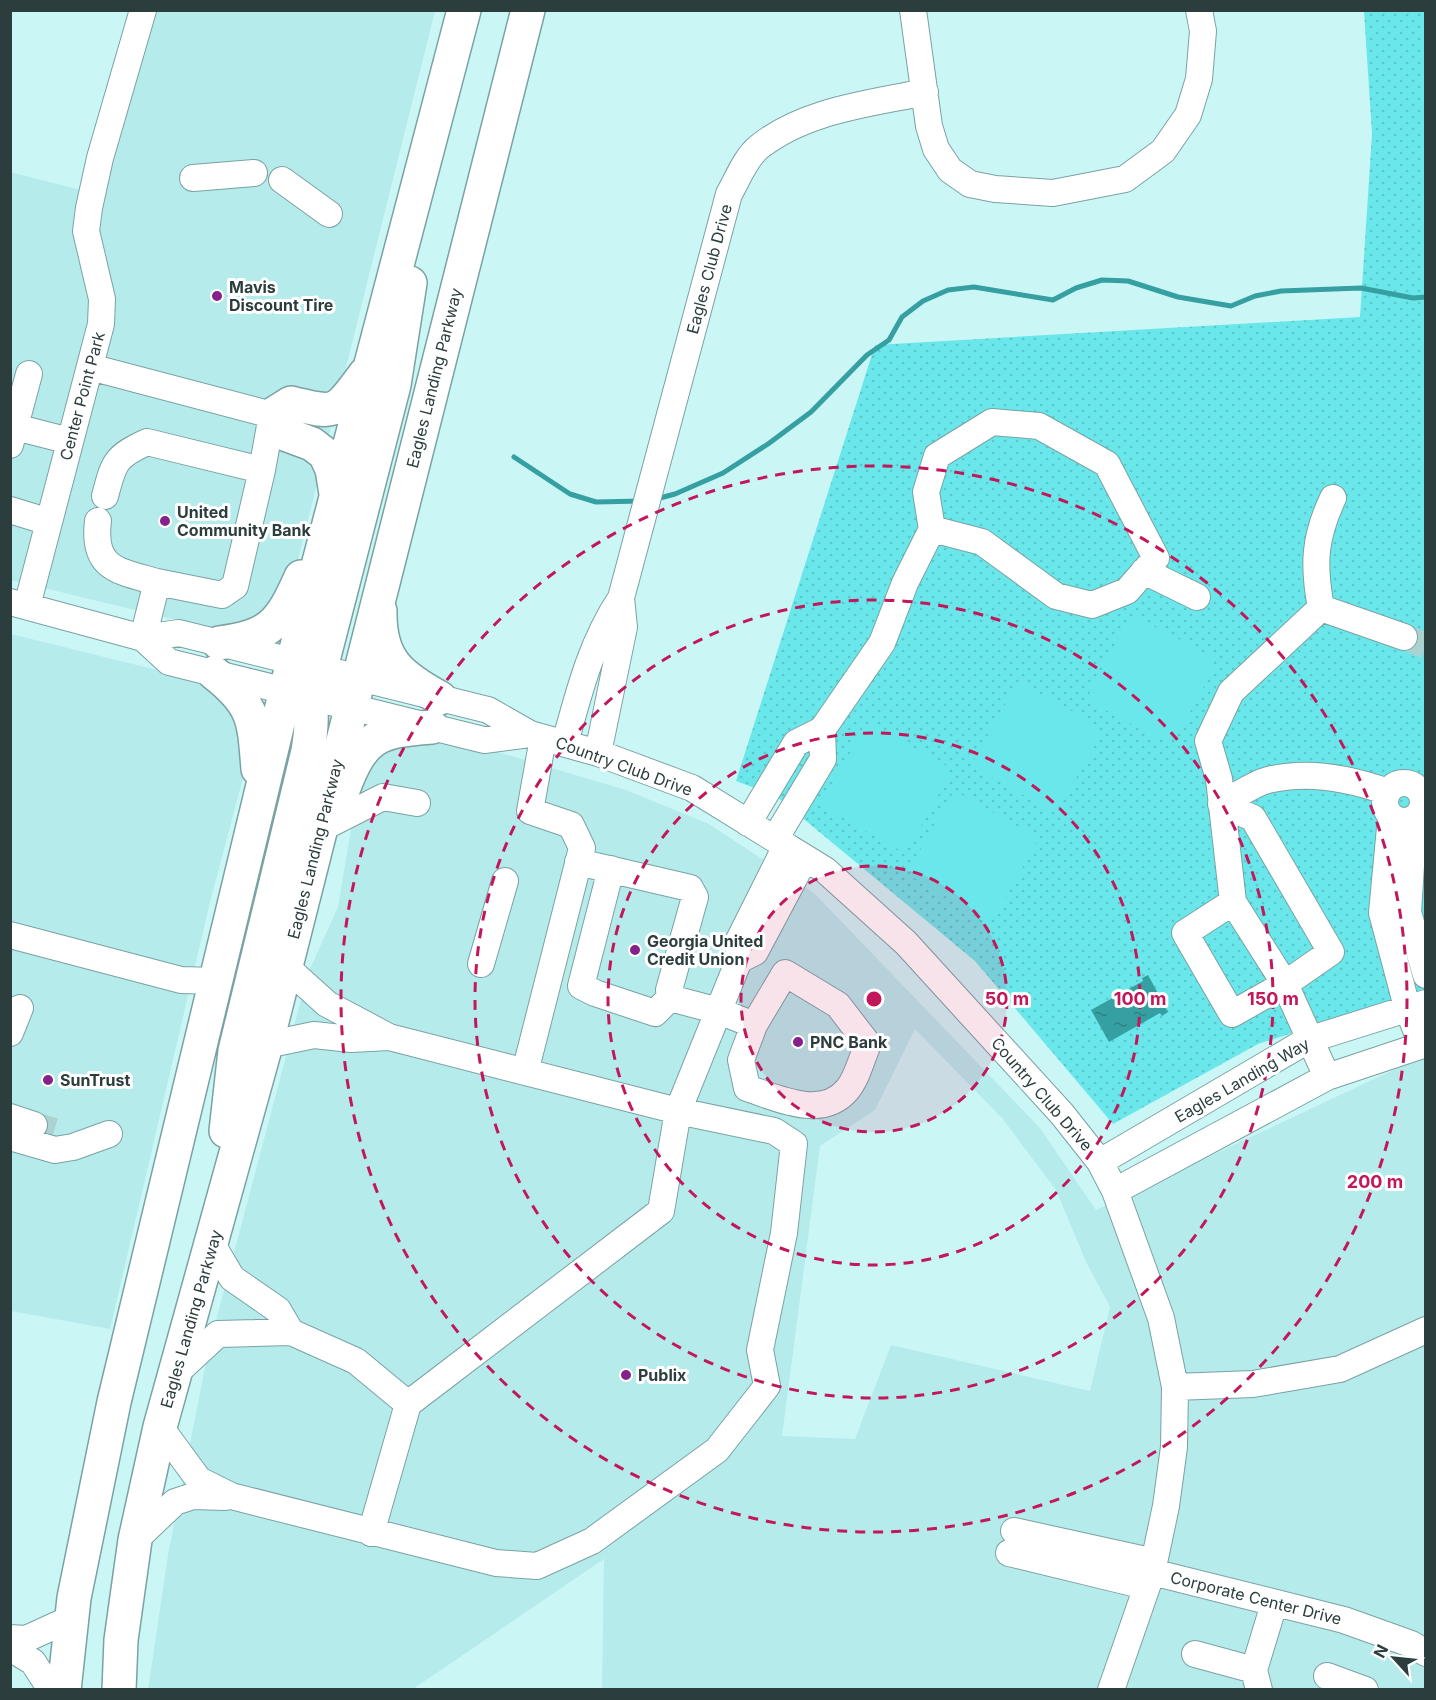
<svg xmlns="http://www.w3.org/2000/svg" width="1436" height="1700" viewBox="0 0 1436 1700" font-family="Inter,sans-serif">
<defs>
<pattern id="grass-dots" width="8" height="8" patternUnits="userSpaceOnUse" patternTransform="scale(1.5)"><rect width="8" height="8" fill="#6ae7ea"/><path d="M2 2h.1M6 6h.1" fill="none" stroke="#5cc7ca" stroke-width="1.8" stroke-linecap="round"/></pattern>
<pattern id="water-ripples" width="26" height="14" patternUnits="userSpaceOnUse" patternTransform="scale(1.5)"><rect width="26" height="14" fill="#359fa1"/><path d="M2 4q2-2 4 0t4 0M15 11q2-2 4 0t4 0" fill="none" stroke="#2d8384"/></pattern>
</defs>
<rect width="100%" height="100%" fill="#cbf6f6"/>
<path fill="#b6ebec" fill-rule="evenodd" d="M137,11H435L291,588L267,619L213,629L11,580L10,172L89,192Z
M11,634L222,686L255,733L210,902L110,1329L11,1311Z
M401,735L491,750L626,790L709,824L814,893L1040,1128L1096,1210L1425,1055V1689H602L604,1559L413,1689L148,1690L168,1555L209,1347L308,973L338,907L356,799L371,757ZM915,1029L1002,1118L1056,1190L1087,1264L1110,1307L1090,1391L891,1345L855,1439L782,1436L820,1146L875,1110Z"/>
<path fill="url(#grass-dots)" d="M1364,11H1425V991L1258,1044L1113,1124L975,961L776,796L736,781L875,345L1360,317L1372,134Z"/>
<path fill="#6ae7ea" d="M1136,617L1211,656L1215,665L1177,737L1166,742L1092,703L1089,694L1128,620Z
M1023,684L1098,726L1101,735L1060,806L1050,810L977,769L974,760L1015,687Z
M873,724L947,766L950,774L910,846L899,850L826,808L823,799L865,727Z
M959,793L1033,835L1036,843L996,915L985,919L912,877L910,868L950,796Z"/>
<path fill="url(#water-ripples)" d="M1148,975L1168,1012L1162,1016L1160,1013L1109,1042L1091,1010L1143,981L1142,978Z"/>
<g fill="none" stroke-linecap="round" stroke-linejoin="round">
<path stroke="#359fa1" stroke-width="5" d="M514,457L570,494L596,502L641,501
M656,499L675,494L723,473L768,444L811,412L867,355L889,340L902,317L923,301L948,290L974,287L1053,300L1076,288L1102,280L1128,281L1178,297L1231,306L1255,296L1281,291L1361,288L1413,298L1426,297"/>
<path stroke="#abd1d1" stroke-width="26" stroke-dasharray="26 13" stroke-linecap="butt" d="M1404,637L1426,646
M34,1125L54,1131"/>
<defs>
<path id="minor" d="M913,10L929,126L936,149L950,170L970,184L995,189L1053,193L1125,179L1163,151L1188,115L1199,79L1203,31L1199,10
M193,178L254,173
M282,180L329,214
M90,367L272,415L262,470
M15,427L70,441
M10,445L29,374
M105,496C114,463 114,457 147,442L262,470L235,586L222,595L157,582L143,638
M10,510L49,522
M98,521C92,569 118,571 157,582
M1144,571L1197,597
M10,602L143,638L179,633L488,710L530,734L598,753L692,788L825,870L906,943L1062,1114L1100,1162L1115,1191L1161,1318L1175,1387L1174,1447L1166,1506L1152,1572L1111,1690
M27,606L101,324L102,299L86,231L89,208L100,158L143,10
M1321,608C1313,565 1314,538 1333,498
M143,638L169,662L484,740L530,734
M565,743C579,692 591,643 621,598L729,194C737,180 746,157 759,147C805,110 869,104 925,92
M598,753L624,627L621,598
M1385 802a19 19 0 1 1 38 0a19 19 0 1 1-38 0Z
M1391,817L1382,913L1407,1007L1422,1045
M1414,819L1408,912L1426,975
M748,823L796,743L822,730L882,643L905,583L932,529L926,492L937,456L992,422L1039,426L1107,464L1156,558L1127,591L1092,605L1056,596L982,542L932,529
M330,824L383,797L417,803
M775,839L823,759L822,730
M578,862L690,888L695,897L669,990L670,998L719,1011L754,1025
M611,869L581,986L595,993L655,1013L670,998
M1233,902L1285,984L1331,952L1253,818L1221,804C1236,797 1252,784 1268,780C1308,770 1349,778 1388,792
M10,935L181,980L217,981
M739,960L755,952L805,858
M481,964L505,881
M785,973L838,1005L868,1044C862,1057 857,1079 847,1090C822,1120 777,1098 747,1088L741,1060L754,1025Z
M10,1033L20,1008
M266,1045L314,1035L351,1039L389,1037
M525,1072L582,848L571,825L530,811L543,738
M1327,1077L1285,984L1232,1014L1185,933L1233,902L1219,779L1208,741L1231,692L1321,608L1404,637
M10,1117L34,1125
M10,1137L55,1150L73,1147L109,1134
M1100,1162L1308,1040L1426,1003
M1115,1191L1327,1077L1426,1044
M212,1244L232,1278L278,1310L291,1332
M175,1374L218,1334L291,1332L356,1361L408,1404L661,1211L678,1111L389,1037L327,1004L286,967
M1175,1387L1253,1384L1340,1369L1426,1330
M160,1427L199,1480L231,1496L496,1563L537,1566L592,1541L717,1450L767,1386L760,1350L784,1233L794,1144L774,1131L678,1111L739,960L738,942L786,846
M1014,1531L1141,1559L1152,1572
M371,1533L408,1404
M135,1540L175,1502L193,1496L225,1497
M1009,1553L1133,1583L1152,1572
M1152,1572L1344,1620L1411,1644L1426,1653
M10,1638L26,1639L72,1618
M10,1648L33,1662L51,1690
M1195,1654L1254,1670
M1327,1676L1365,1690
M1259,1690L1254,1670L1274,1604"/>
<path id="major" d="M336,494L332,469L325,454L312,444L285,434L272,415L291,403C338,415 336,413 365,374
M380,611C379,660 400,676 440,698
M219,643C271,636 280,624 301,577
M214,673C255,705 254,720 258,769
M343,701L323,685L321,668L394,385L410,283
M343,790C363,736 377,731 432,727
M226,1131L235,1051L308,751C315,708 312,700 293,661
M64,1690L74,1598L114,1402L293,661L464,10
M119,1690L121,1640L135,1540L160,1427L266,1045L528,10"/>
</defs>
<use href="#minor" stroke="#7aa2a3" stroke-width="28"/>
<use href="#major" stroke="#7aa2a3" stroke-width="36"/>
<use href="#minor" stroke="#fff" stroke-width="26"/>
<use href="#major" stroke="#fff" stroke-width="33"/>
</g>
<circle cx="874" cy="999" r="133" fill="#c2185b" fill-opacity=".12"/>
<g fill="none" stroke="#c2185b" stroke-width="3" stroke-dasharray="10 8">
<circle cx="874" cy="999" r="133"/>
<circle cx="874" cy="999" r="266"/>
<circle cx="874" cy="999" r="399"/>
<circle cx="874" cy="999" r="533"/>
</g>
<g fill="#84218b" stroke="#fff" stroke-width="2">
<circle cx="217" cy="296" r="6"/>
<circle cx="165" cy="521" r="6"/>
<circle cx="635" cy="950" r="6"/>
<circle cx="798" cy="1042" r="6"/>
<circle cx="48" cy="1080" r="6"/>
<circle cx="626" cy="1375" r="6"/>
</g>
<g text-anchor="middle" stroke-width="6" stroke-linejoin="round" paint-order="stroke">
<g font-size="16" fill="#2c3d3d" stroke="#fff">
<text transform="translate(709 269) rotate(-75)" y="6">Eagles Club Drive</text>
<text transform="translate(434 378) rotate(-76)" y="6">Eagles Landing Parkway</text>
<text transform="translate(82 396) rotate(-75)" y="6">Center Point Park</text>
<text transform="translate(624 766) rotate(20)" y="6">Country Club Drive</text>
<text transform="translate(315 849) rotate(-76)" y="6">Eagles Landing Parkway</text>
<text transform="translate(1242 1080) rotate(-30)" y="6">Eagles Landing Way</text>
<text transform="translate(1042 1094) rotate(49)" y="6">Country Club Drive</text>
<text transform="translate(191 1319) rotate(-74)" y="6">Eagles Landing Parkway</text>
<text transform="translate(1256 1598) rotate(14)" y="6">Corporate Center Drive</text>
</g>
<g font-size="16" font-weight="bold" fill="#2c3d3d" stroke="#fff" text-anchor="start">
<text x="229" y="293">Mavis<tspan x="229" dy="18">Discount Tire</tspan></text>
<text x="177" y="518">United<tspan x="177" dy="18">Community Bank</tspan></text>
<text x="647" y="947">Georgia United<tspan x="647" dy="18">Credit Union</tspan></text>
<text x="810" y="1048">PNC Bank</text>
<text x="60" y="1086">SunTrust</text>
<text x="638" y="1381">Publix</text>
</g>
</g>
<circle cx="874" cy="999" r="9" fill="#c2185b" stroke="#fff" stroke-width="3"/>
<g font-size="18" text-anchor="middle" font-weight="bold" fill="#c2185b" stroke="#fff" stroke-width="6" stroke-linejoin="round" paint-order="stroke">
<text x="1007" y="1005">50 m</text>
<text x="1140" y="1005">100 m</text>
<text x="1273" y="1005">150 m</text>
<text x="1375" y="1188">200 m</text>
</g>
<rect width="1436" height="1700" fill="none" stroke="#2c3d3d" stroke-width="24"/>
<g transform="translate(1394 1658) rotate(297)" stroke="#ffffff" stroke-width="4.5" paint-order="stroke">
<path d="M0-4.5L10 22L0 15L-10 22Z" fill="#2c3d3d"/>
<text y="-9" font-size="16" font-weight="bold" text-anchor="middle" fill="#2c3d3d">N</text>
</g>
</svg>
